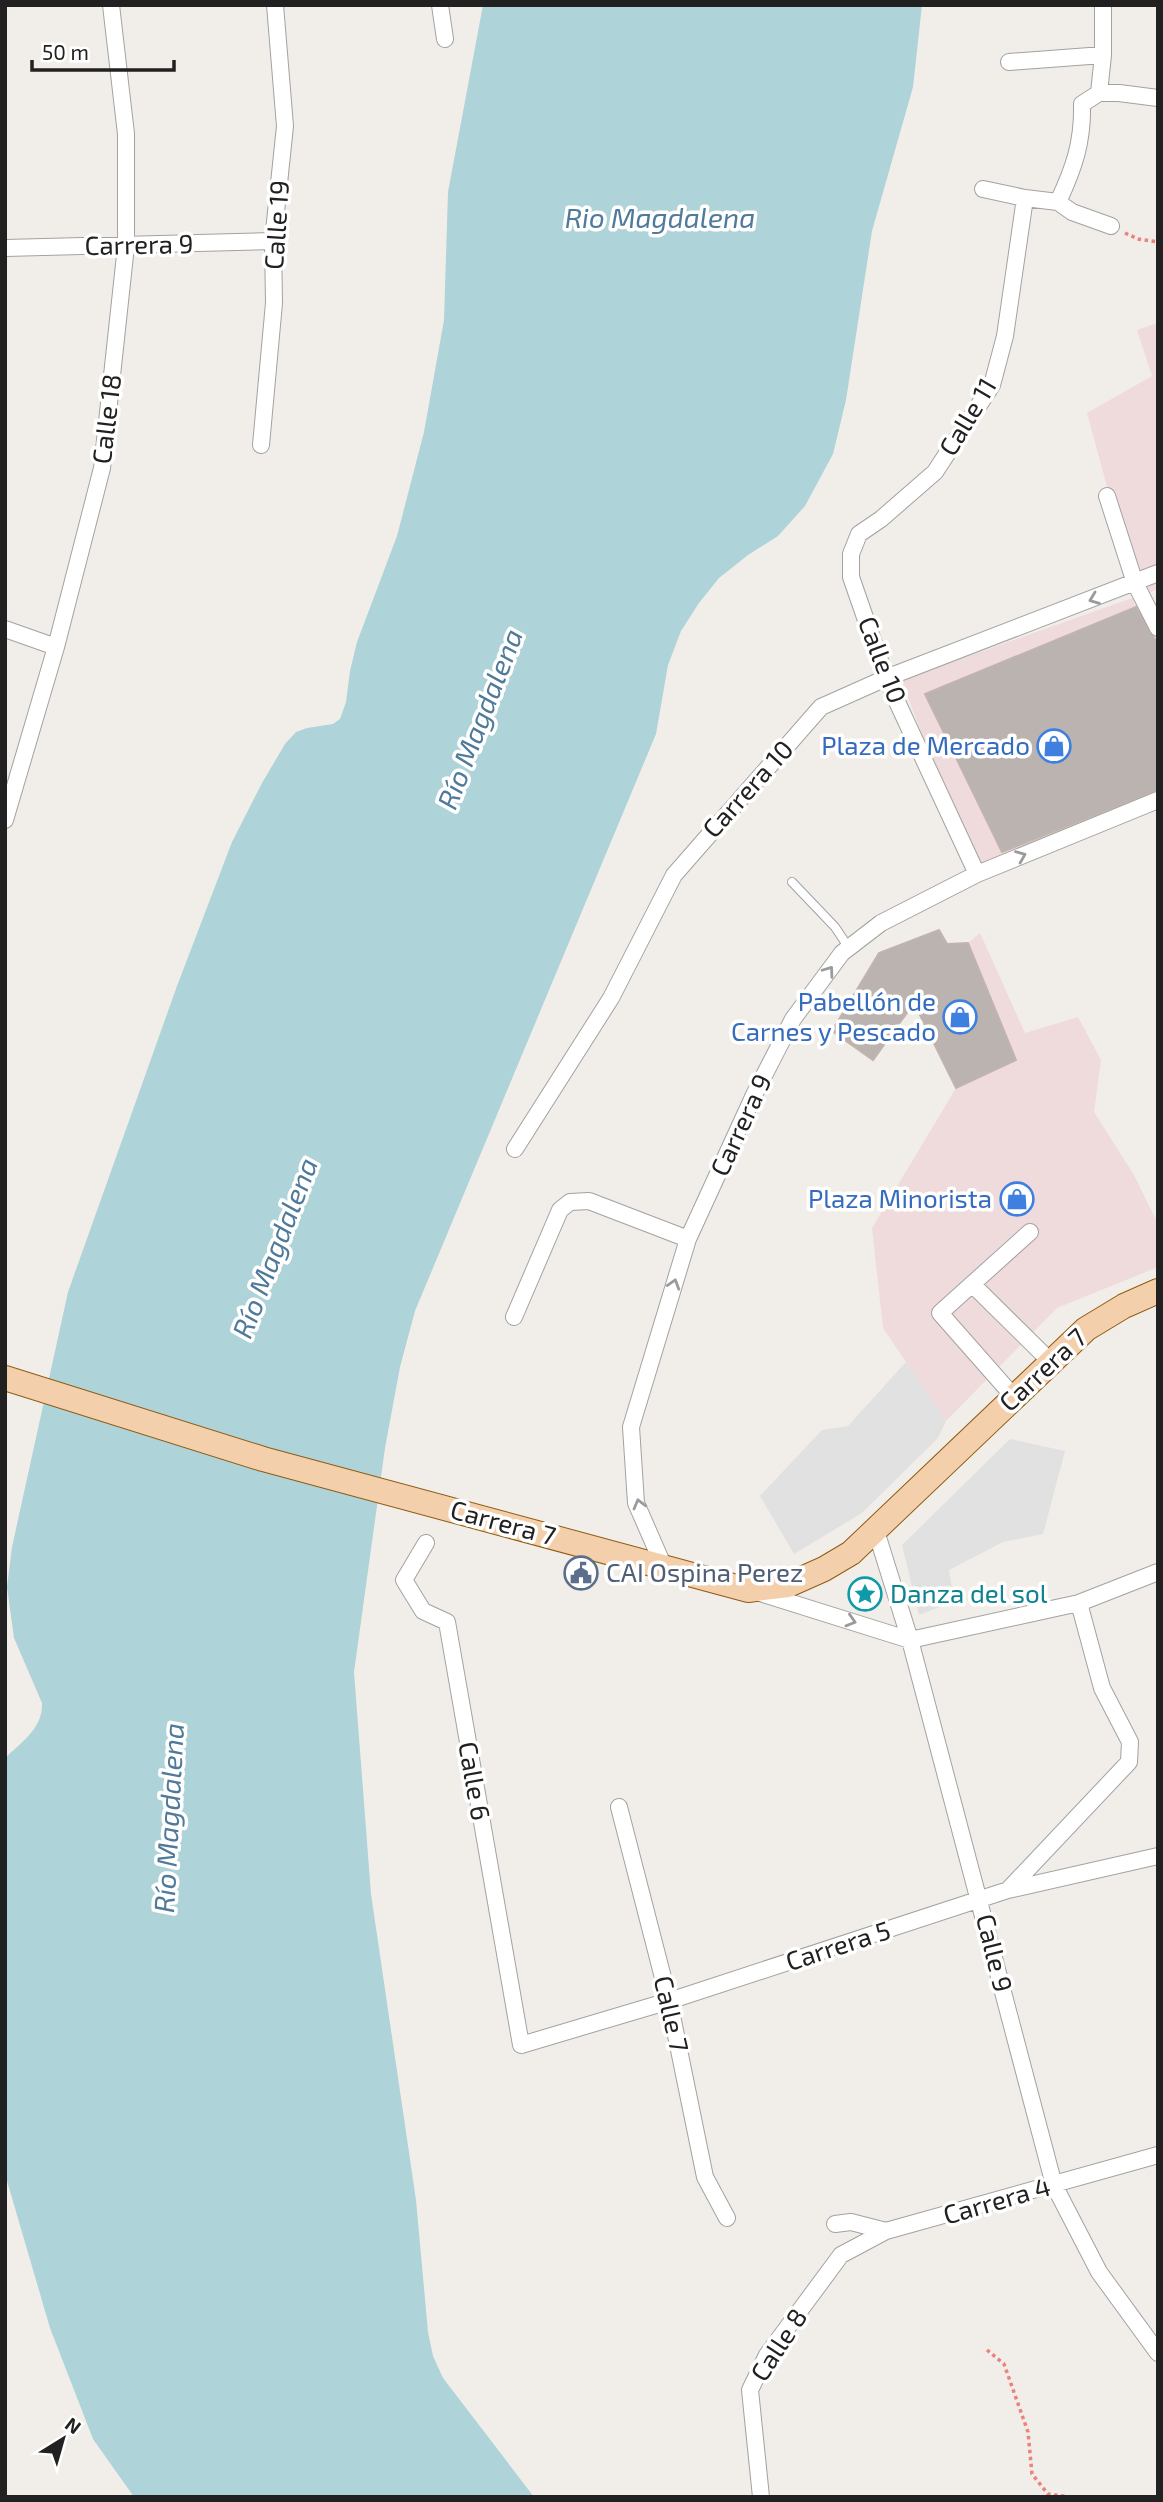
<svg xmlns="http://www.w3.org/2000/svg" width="1163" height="2502" viewBox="0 0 1163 2502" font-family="'Exo 2',sans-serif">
<rect width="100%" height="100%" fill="#f1eee9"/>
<path fill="#efdbdb" d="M1158,323V588L1150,593L1158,611V805L977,874L901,680L1149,592L1109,494L1087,413L1152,376L1137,330Z
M980,933L1025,1033L1078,1017L1101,1060L1094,1112L1134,1175L1158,1224V1267L1057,1308L946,1421L883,1328L872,1228L956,1088L1016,1060L968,943Z"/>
<path fill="#e1e1e1" d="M906,1362L946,1421L938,1438L862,1513L794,1554L760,1496L822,1430L848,1426Z
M1010,1439L1065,1451L1043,1534L1003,1542L949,1570L954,1601L919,1615L902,1545Z"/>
<path fill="#aed3d9" d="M483,5H922L913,87L872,231L846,400L833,454L805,506L778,536L748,555L719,578L699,603L681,631L668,665L656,734L415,1311L400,1367L385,1448L354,1672L371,1894L416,2200L428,2332L433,2356L443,2378L534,2497H134L93,2439L50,2328L5,2174V1758C22,1742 43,1728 42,1703L14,1638L7,1587L12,1547L68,1292L177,986L232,842L262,783L285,744L296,732L307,728L333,724L340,719L346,702L350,671L357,642L397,536L424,432L444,320L448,192Z"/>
<path fill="#bab3af" stroke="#c1b4ad" stroke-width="2" d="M1136,607L1158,645V790L1002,852L925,694Z
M939,930L947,944L968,943L1016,1060L956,1088L914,1003L873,1060L832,1031L879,953Z"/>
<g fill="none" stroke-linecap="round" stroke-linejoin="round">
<defs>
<path id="lane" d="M792,882L835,927L849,948"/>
<path id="street" d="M440,5L445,39
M1009,62L1103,55
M1099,93L1103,55V5
M1099,93H1119L1158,98
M983,189L1025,198L1058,202L1072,212L1111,226
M1058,202C1074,168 1083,142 1082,104L1099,93
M5,248L273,241
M261,445L274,303L273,241L285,126L275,5
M1107,496L1135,583L1158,628
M5,629L56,647
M5,820L56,647L102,468L126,246V134L111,5
M977,874L886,678L851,577V554L859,534L881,519L935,472L992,385L1005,336L1025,198
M515,1149L611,998L674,875L821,707L886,678L1158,573
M972,1284L1051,1362
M514,1317L560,1210L570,1202L589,1201L688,1239
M1014,1397L940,1313L1030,1232
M876,1531L910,1640L1054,2185L1099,2272L1158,2353
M426,1543L404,1580L423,1611L447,1622L521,2045L669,2001L1008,1890L1158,1856
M664,1567L636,1503L631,1427L688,1239L754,1095L793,1019L842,953L881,923L977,874L1158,800
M757,1592L910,1640L1079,1603L1158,1572
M619,1807L669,2001L705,2177L727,2218
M1008,1890L1129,1762L1130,1742L1102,1688L1079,1603
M835,2224L851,2222L886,2231L1158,2155
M761,2497L750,2390L767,2355L841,2255L886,2231"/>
<path id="primary" d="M5,1378L263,1459L748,1590L788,1585L824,1569L851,1553L1086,1329L1124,1306L1158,1291"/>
</defs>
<use href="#lane" stroke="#a2a2a2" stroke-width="10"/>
<use href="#street" stroke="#a2a2a2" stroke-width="18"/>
<use href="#primary" stroke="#8f5b10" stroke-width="26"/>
<path stroke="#ec817e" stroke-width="3.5" stroke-dasharray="3.5 3.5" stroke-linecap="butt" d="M1125,233L1138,239L1158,242
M987,2350L1004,2364L1028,2432L1032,2474L1048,2494L1069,2497"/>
<use href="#lane" stroke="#fff" stroke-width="8"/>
<use href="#street" stroke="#fff" stroke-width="16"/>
<use href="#primary" stroke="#f3cfac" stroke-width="24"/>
</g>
<defs><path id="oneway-chevron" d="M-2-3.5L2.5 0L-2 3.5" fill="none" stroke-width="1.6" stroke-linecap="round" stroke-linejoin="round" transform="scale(1.75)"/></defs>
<g stroke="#9b9b9b">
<use href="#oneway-chevron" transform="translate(1094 599) rotate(159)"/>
<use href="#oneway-chevron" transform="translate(1021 856) rotate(-22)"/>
<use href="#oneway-chevron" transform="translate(829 971) rotate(-54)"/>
<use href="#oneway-chevron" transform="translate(674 1284) rotate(-73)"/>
<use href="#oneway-chevron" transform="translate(639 1504) rotate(-105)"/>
<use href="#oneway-chevron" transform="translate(851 1621) rotate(17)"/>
</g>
<defs>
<symbol id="shop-ring" viewBox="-11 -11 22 22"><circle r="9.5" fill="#fff" stroke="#3f7fe0" stroke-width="1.5"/><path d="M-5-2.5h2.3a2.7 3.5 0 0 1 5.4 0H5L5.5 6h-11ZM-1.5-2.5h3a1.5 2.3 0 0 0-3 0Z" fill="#3f7fe0"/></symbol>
<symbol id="civic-ring" viewBox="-11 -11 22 22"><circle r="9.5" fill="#fff" stroke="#5c6f8a" stroke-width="1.5"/><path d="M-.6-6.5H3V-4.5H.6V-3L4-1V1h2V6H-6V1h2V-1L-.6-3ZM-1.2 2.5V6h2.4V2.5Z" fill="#5c6f8a"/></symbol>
<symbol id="sight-ring" viewBox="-11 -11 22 22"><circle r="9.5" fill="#fff" stroke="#0f9aa8" stroke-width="1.5"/><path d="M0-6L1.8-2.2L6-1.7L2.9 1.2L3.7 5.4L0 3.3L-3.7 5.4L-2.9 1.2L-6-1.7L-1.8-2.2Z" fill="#0f9aa8"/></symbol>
</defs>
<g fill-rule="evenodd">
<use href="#shop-ring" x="1035" y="727" width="38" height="38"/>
<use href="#shop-ring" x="941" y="998" width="38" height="38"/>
<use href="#shop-ring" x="998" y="1180" width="38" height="38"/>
<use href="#civic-ring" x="562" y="1554" width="38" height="38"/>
<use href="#sight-ring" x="846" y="1575" width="38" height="38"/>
</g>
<g text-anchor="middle" stroke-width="7" stroke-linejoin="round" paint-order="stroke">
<g font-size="26" fill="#212121" stroke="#fff">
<text transform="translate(277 225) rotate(-86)" y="9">Calle 19</text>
<text transform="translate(139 245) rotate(-1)" y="9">Carrera 9</text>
<text transform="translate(968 417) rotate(-59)" y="9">Calle 11</text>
<text transform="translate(107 419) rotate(-83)" y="9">Calle 18</text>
<text transform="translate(882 660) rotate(69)" y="9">Calle 10</text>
<text transform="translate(748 789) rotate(-48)" y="9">Carrera 10</text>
<text transform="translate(741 1125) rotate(-65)" y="9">Carrera 9</text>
<text transform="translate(1043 1370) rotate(-43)" y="9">Carrera 7</text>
<text transform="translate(503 1523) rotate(15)" y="9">Carrera 7</text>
<text transform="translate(474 1781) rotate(80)" y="9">Calle 6</text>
<text transform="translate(838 1946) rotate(-18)" y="9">Carrera 5</text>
<text transform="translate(994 1953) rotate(76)" y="9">Calle 9</text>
<text transform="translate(671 2014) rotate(77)" y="9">Calle 7</text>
<text transform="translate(997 2201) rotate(-16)" y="9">Carrera 4</text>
<text transform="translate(779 2345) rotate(-57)" y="9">Calle 8</text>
</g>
<g font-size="26" fill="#366cbe" stroke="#fff" text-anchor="end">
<text x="1030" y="755">Plaza de Mercado</text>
<text x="936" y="1011">Pabellón de<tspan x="936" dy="30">Carnes y Pescado</tspan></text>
<text x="992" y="1208">Plaza Minorista</text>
</g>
<g font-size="26" fill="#4e5e75" stroke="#fff" text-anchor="start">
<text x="606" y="1582">CAI Ospina Perez</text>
</g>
<g font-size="26" fill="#0d838f" stroke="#fff" text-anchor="start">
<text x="890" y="1603">Danza del sol</text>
</g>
<g font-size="28" font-style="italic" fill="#4f7a99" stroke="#fff">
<text x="660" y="228">Rio Magdalena</text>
<text transform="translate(480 719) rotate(-69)" y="10">Río Magdalena</text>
<text transform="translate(275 1248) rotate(-69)" y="10">Río Magdalena</text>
<text transform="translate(169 1818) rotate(-87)" y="10">Río Magdalena</text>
</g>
</g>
<rect width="1163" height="2502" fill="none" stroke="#212121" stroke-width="14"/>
<g transform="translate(63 2439) rotate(37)" stroke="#ffffff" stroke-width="5" paint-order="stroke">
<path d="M0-5L12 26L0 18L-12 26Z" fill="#212121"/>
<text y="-10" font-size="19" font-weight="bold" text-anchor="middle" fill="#212121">N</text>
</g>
<path d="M32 60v10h142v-10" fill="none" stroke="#212121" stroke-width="3.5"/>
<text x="42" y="60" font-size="21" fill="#212121" stroke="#ffffff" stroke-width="5" paint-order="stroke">50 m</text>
</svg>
